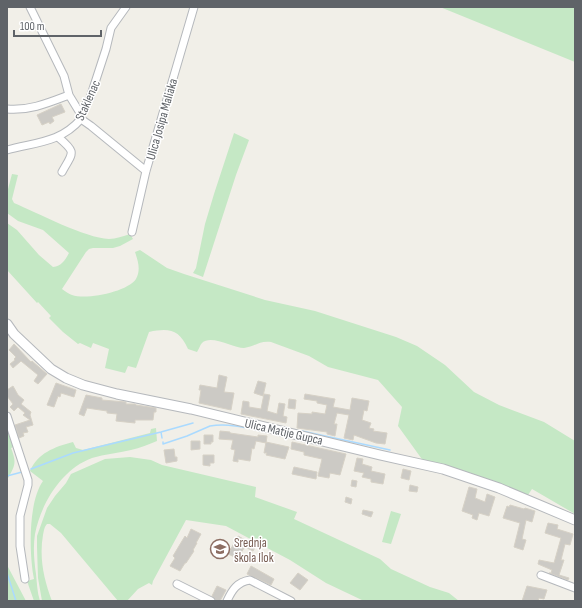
<svg xmlns="http://www.w3.org/2000/svg" width="582" height="608" viewBox="0 0 582 608" font-family="'Sofia Sans Condensed',sans-serif">
<rect width="100%" height="100%" fill="#f1efe8"/>
<path fill="#c5e8c5" d="M440,7H575V62Z
M234,133L249,140L236,175L203,277L193,273L196,268L205,224L214,194Z
M12,174L18,175L12,199L14,203C38,213 85,238 109,239C116,239 123,236 130,234L133,239L120,246L113,248H93L89,249L86,252L62,289C65,291 69,294 72,295C87,300 127,292 136,279C141,270 138,261 135,252L140,250L167,268L184,274L265,300L315,311L396,337L417,346L445,365L474,392L499,405L544,422L575,441V514L532,489L526,498L424,462L398,426L402,407L378,380L328,367L309,356L271,342C260,340 254,347 244,348C233,348 211,334 202,343C200,345 199,349 197,352L188,349C179,329 169,328 149,332L136,368L128,366L125,373L105,368L109,349L93,343L91,348L80,343L78,344L63,332L49,318L51,316L38,302L37,303L7,270V223L17,230L39,255L53,267C62,266 65,260 69,253L43,230L18,221L7,213V193Z
M7,421L16,446L11,448C17,463 15,466 7,480Z
M156,428L157,441C149,444 140,448 131,450C118,453 105,454 92,458C62,469 41,503 35,534C33,547 34,560 36,574C37,583 37,592 40,601H34L27,581L34,579C29,554 28,502 43,481L30,471C38,453 54,447 73,442L76,448L83,450L91,448L150,433L151,429Z
M130,457L151,460L162,465L256,487L255,497L297,512L294,519L380,559L391,569L430,587L449,593L459,601H364L326,583L290,560L226,526L186,520L153,581L152,585L149,583L138,589L127,601H118L61,533L50,524H47C44,527 44,531 43,535C39,558 44,580 52,601H42L38,578L37,547V536L47,508L55,496L66,483L71,474L105,459Z
M391,511L401,514L391,544L382,542Z
M7,565L26,601H7Z"/>
<g fill="none" stroke-linecap="round" stroke-linejoin="round">
<path stroke="#aadaff" stroke-width="1.5" d="M302,431L390,450
M161,432L162,438
M163,442V444L187,436L210,426C229,423 248,428 267,432
M31,469L73,453L161,432L193,423
M7,476L22,472
M7,573L16,601"/>
</g>
<path fill="#cccac5" stroke="#d6d1c6" d="M61,104L65,112L52,117L54,121L50,124L49,122L42,125L37,115Z
M14,344L31,362L32,361L47,374L38,384L34,381L38,375L21,361L13,368L10,364L15,360L14,359L16,357L9,350Z
M219,375L227,377L224,392L234,393L231,410L199,403L201,390H199L200,385L217,388Z
M258,381L266,383L263,396L254,393Z
M56,383L76,390L74,397L61,393L60,397L58,396L54,407L47,405Z
M13,386L18,395L24,400L21,404L31,412L30,415L33,425L26,427L28,432L23,433L24,436L19,438L15,425L30,420L23,415L25,413L18,407L14,411L10,407L13,404L7,396V390Z
M264,394L270,395L267,411L277,414L279,403L285,404L283,416L287,417L286,423L241,414L243,401L249,402V407L261,409Z
M305,394L335,399L333,407L350,410L352,398L369,401L367,411L364,410L362,420L371,423L369,428L374,429L373,431L387,433L385,444L376,443L354,435L353,440L344,438L349,415L337,413L334,424H337L335,436L327,434V432L297,428L298,413L312,414V412L325,414L327,405L317,403V401L304,399Z
M86,395L102,398V400L126,402V404H135L136,405L156,408V412H154L153,420H135V423L116,421L117,414L107,413V411L87,408L84,416L79,414Z
M289,399L296,400L295,409L288,408Z
M220,431L230,432V433L258,437V435L267,436L266,443L256,441L254,449L252,448L250,461L238,459V462L233,461L235,450L231,449L233,440L219,439Z
M204,435H213V442H211V444H204Z
M191,441H200V449L191,450Z
M266,442L289,447L285,459L266,455L267,453H264Z
M292,442L346,454L340,475L330,473L329,478L318,476L322,459L304,455V452L291,449Z
M174,449L175,457H177V461L166,463L164,450Z
M203,455H214V463H210V466L203,465Z
M357,458L363,459L362,464L372,467L371,471L385,474L383,484L371,482V479L362,477L364,473L354,471Z
M294,467L317,472L316,479L292,474Z
M403,469L411,471L409,480L401,478Z
M352,480L357,481L356,487L351,486Z
M410,485L418,487L417,492L409,491Z
M469,487L477,489L475,498L485,502L487,494L495,497L489,516L479,513L477,520L472,518L473,515L462,511Z
M346,497L352,499L351,504L345,502Z
M510,505L524,509L525,508L535,511L532,522L526,520L522,539L526,540L523,550L514,547L520,523L503,518L507,506L509,507Z
M363,510L373,512L371,517L362,514Z
M548,523L558,525L557,529L573,534L570,545L565,544L561,560H564L559,575L569,578L568,580L549,573H551L552,570L538,564L539,560L554,563L561,538L545,533Z
M191,529L201,534L196,543H197L193,550L194,551L186,563H185L180,571L170,566L175,558L173,556L185,536L187,538Z
M238,536L256,546L253,551L245,547L237,558L228,554Z
M251,566L274,579L271,585L247,574Z
M298,573L308,580L300,590L290,583Z
M217,586L226,590L220,601H216L212,596Z
M527,586L547,590L544,599L539,598L538,601H522Z"/>
<g fill="none" stroke-linecap="round" stroke-linejoin="round">
<defs>
<path id="minor" d="M30,7L64,76L69,95
M7,109C29,111 48,103 69,95L80,113
M81,119L91,126L146,171
M58,137C77,153 73,152 62,172
M7,150C36,142 60,143 81,119L80,113L90,98L106,49L111,28L126,7
M132,232L146,171L194,7
M7,416L28,480V485L20,516V546L25,579
M541,575L575,588
M177,584L211,601
M227,601C232,590 237,582 250,580L291,601"/>
<path id="tertiary" d="M7,324L14,334L51,369L66,378L83,385L117,394L191,409L380,455L443,469L499,488L575,520"/>
</defs>
<use href="#minor" stroke="#b5b8bc" stroke-width="9"/>
<use href="#tertiary" stroke="#b5b8bc" stroke-width="11"/>
<use href="#minor" stroke="#fff" stroke-width="7"/>
<use href="#tertiary" stroke="#fff" stroke-width="9"/>
</g>
<defs>
<symbol id="school-ring" viewBox="-11 -11 22 22"><circle r="9.5" fill="#fff" stroke="#8d6e63" stroke-width="1.5"/><path d="M0-5L7-2L0 1L-7-2ZM-4 1L0 2.5L4 1V4Q0 6-4 4Z" fill="#8d6e63"/></symbol>
</defs>
<g fill-rule="evenodd">
<use href="#school-ring" x="209" y="538" width="22" height="22"/>
</g>
<g text-anchor="middle" stroke-width="3" stroke-linejoin="round" paint-order="stroke">
<g font-size="13" fill="#5f6368" stroke="#fff">
<text transform="translate(87 100) rotate(-66)" y="5">Staklenac</text>
<text transform="translate(161 119) rotate(-74)" y="5">Ulica Josipa Maliaka</text>
<text transform="translate(284 431) rotate(13)" y="5">Ulica Matije Gupca</text>
</g>
<g font-size="13" fill="#785e54" stroke="#fff" text-anchor="start">
<text x="234" y="547">Srednja<tspan x="234" dy="15">škola Ilok</tspan></text>
</g>
</g>
<rect width="582" height="608" fill="none" stroke="#5f6368" stroke-width="16"/>
<path d="M14 30v6h87v-6" fill="none" stroke="#5f6368" stroke-width="2"/>
<text x="20" y="30" font-size="12" fill="#5f6368" stroke="#ffffff" stroke-width="3" paint-order="stroke">100 m</text>
</svg>
